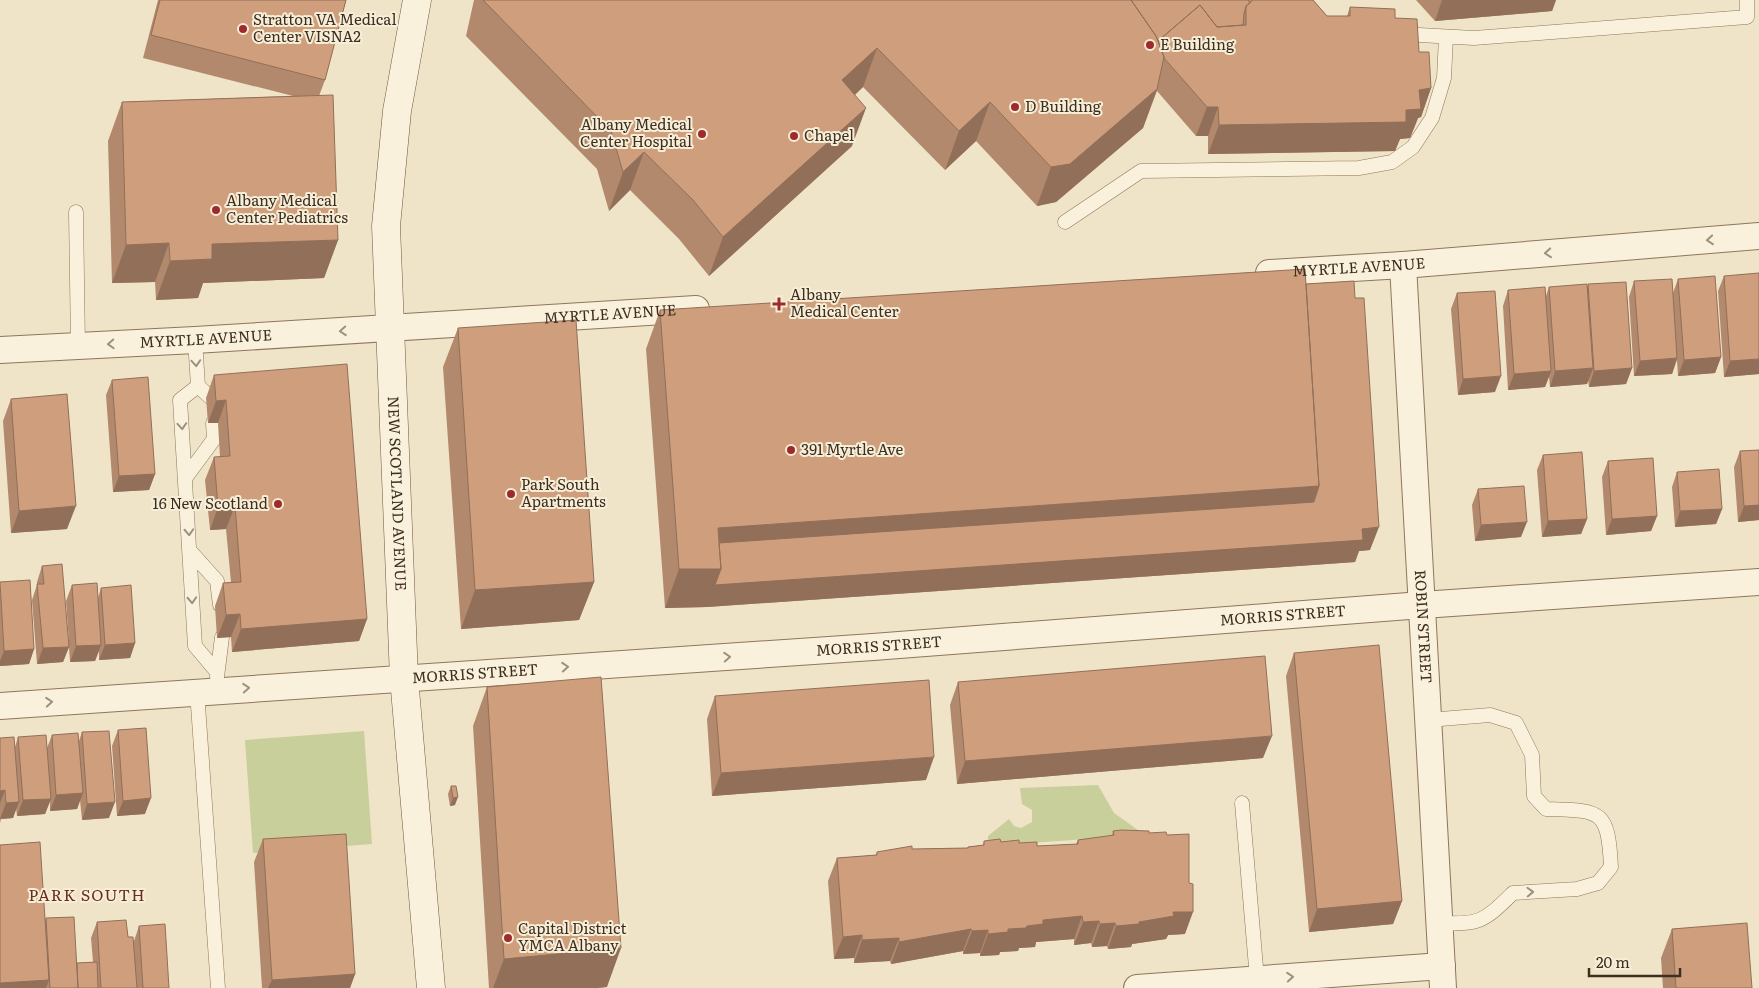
<svg xmlns="http://www.w3.org/2000/svg" width="1759" height="988" viewBox="0 0 1759 988" font-family="Literata,serif">
<rect width="100%" height="100%" fill="#f0e4c8"/>
<path fill="#c9cf9b" d="M364,731L372,844L253,853L245,740Z
M1098,785L1114,813L1145,835L988,846V836L1009,819L1014,826L1021,828L1032,822V810L1022,804L1020,788Z"/>
<g fill="none" stroke-linecap="round" stroke-linejoin="round">
<defs>
<path id="lane" d="M1401,34L1474,38L1747,17V0
M76,212L78,346
M1065,222L1141,171L1359,168L1392,162L1413,147L1432,118L1444,78L1446,37
M195,340L198,386L211,398
M198,386L180,400L195,646L217,672
M186,477L214,439L213,423
M190,551L217,581L220,605
M217,677L222,637
M197,691L218,988
M1428,720L1490,715L1516,723L1532,755L1534,796L1546,809C1601,811 1608,808 1611,867L1598,883L1577,889L1513,893C1484,921 1481,925 1439,923
M1242,803L1257,979"/>
<g id="street">
<path id="s1" d="M1403,265L1443,988"/>
<path id="s2" d="M1269,273L1403,265L1759,236"/>
<path id="s3" d="M0,350L195,340L696,309"/>
<path id="s4" d="M0,706L873,647L1422,605L1759,582"/>
<path d="M1137,988L1442,966"/>
</g>
<g id="secondary">
<path id="s5" d="M417,0L397,111L386,226L404,678L431,988"/>
</g>
</defs>
<use href="#lane" stroke="#8d765c" stroke-width="15"/>
<use href="#street" stroke="#8d765c" stroke-width="28"/>
<use href="#secondary" stroke="#6f573f" stroke-width="29"/>
<use href="#lane" stroke="#faf1dc" stroke-width="14"/>
<use href="#street" stroke="#faf1dc" stroke-width="26"/>
<use href="#secondary" stroke="#faf1dc" stroke-width="28"/>
</g>
<path fill="#b2896c" d="M158,0H346L325,80L319,96L338,240L324,278L203,283L198,298L156,300L155,282L112,283L108,141L122,102L293,96L143,58Z
M474,0H1313L1327,16H1347L1350,7L1395,18L1419,52L1431,88L1421,117L1418,118L1410,138L1400,139L1395,151L1208,154V136H1196L1157,91L1143,128L1056,202L1037,206L976,141L945,170L863,87L855,95L852,146L709,276L679,239L630,190L609,211L597,169L466,36Z
M1416,0H1556L1552,11L1435,21Z
M1724,276L1759,374L1724,377L1718,291Z
M1678,279L1721,357L1715,373L1678,376L1677,360L1672,374L1634,376L1629,297L1634,281L1673,293Z
M1306,284L1370,550L1359,551L1355,562L707,607L665,608L646,349L660,310Z
M1588,284L1632,368L1626,384L1589,387L1588,380L1587,384L1550,387L1549,377L1545,387L1508,390L1503,306L1508,290L1546,296L1549,287L1587,288Z
M1457,293L1495,392L1458,395L1451,309Z
M458,328L594,582L579,620L461,629L443,367Z
M214,375L367,619L359,641L232,652L231,637L217,638L215,606L223,583L231,582L226,529L210,530L205,480L214,457H220L218,423H208L206,398Z
M112,380L155,474L149,490L113,492L106,395Z
M11,399L67,529L11,533L3,421Z
M1759,450V520L1738,522L1734,467L1740,451Z
M1543,455L1587,519L1581,534L1542,537L1537,470Z
M1608,461L1657,516L1651,531L1606,535L1602,477Z
M1677,472L1722,509L1716,524L1675,527L1672,487Z
M1478,489L1521,537L1475,541L1472,505Z
M42,566L69,642L66,601L72,585L98,598L101,588L135,643L130,658L99,660V651L95,661L70,662L69,647L63,662L37,664L32,600L37,585V582Z
M0,593L34,649L29,664L0,666Z
M1294,653L1402,901L1393,924L1309,932L1286,676Z
M958,682L1263,758L957,784L950,705Z
M487,687L607,987L596,988H489L473,726Z
M715,696L926,780L712,796L707,719Z
M118,730L145,814L117,816L112,746Z
M82,732L109,818L82,820L80,800L77,809L50,811V801L45,814L17,816L16,808L13,818L1,819L0,823V738L15,747L18,737L47,748L52,735L79,741Z
M451,786L455,805L450,806L448,794Z
M1113,831L1149,833L1185,934L1168,935L1166,939L1132,944L1131,947L1108,949L1107,946L1092,947L1091,943L1074,945V939L1036,942L1035,947L1019,948L1018,951L1000,952L999,955L980,956V953L963,954V951L891,964L890,961L854,963V958L834,959L828,881L837,858L876,855L877,852L912,849L967,848L968,847L983,845L984,841L1019,843L1037,846L1076,844L1078,840L1112,836Z
M263,839L355,974L350,988H262L254,862Z
M46,918L77,963L93,962L91,938L97,922L128,937L134,941L139,926L169,988H0L45,921Z
M1672,929L1752,988H1663L1661,958Z"/>
<path fill="#916f58" d="M1442,0H1556L1552,11L1435,21Z
M877,48L863,87L828,119L842,80Z
M1431,88L1421,117L1418,118L1410,138L1400,139L1395,151L1208,154L1219,125L1406,110L1419,90Z
M1157,89L1143,128L1056,202L1037,206L1051,167Z
M990,102L976,141L945,170L959,131Z
M1207,107H1218L1208,136H1196Z
M866,108L852,146L709,276L723,237Z
M644,152L630,190L609,211L623,172Z
M338,240L324,278L203,283L198,298L156,300L170,261L212,244Z
M169,243L155,282L112,283L126,245Z
M1721,357L1715,373L1678,376L1684,360Z
M1677,358L1672,374L1634,376L1640,361Z
M1759,359V374L1724,377L1730,361Z
M1593,368L1587,384L1550,387L1555,371Z
M1632,368L1626,384L1589,387L1594,371Z
M1551,371L1545,387L1508,390L1514,374Z
M1501,376L1495,392L1458,395L1463,379Z
M226,400L218,423H208L216,401Z
M155,474L149,490L113,492L119,476Z
M1319,486L1305,525L714,566L718,528Z
M1759,505V520L1738,522L1744,506Z
M76,506L67,529L11,533L19,511Z
M235,506L226,529L210,530L218,507Z
M1722,509L1716,524L1675,527L1680,511Z
M1657,516L1651,531L1606,535L1612,519Z
M1587,519L1581,534L1542,537L1548,521Z
M1527,522L1521,537L1475,541L1481,525Z
M1379,527L1370,550L1359,551L1355,562L707,607L665,608L679,569Z
M594,582L579,620L461,629L475,590Z
M240,614L231,637L217,638L226,615Z
M367,619L359,641L232,652L241,629Z
M135,643L130,658L99,660L105,645Z
M101,645L95,661L70,662L76,646Z
M69,647L63,662L37,664L43,648Z
M34,649L29,664L0,666V661L4,651Z
M1272,736L1263,758L957,784L965,761Z
M934,757L926,780L712,796L721,773Z
M5,790L0,803V791Z
M83,793L77,809L50,811L56,795Z
M458,797L455,805L450,806L453,798Z
M151,798L145,814L117,816L123,801Z
M51,799L45,814L17,816L23,800Z
M19,802L13,818L0,819L6,803Z
M115,802L109,818L82,820L87,804Z
M1402,901L1393,924L1309,932L1317,909Z
M1173,912H1193L1185,934L1168,935L1166,939L1132,944L1131,947L1108,949L1116,926L1139,922Z
M1082,916L1074,939L1036,942L1035,947L1019,948L1018,951L1000,952L999,955L980,956L988,934L1027,926L1043,920Z
M1099,921L1091,943L1074,945L1083,922Z
M1115,923L1107,946L1092,947L1100,924Z
M971,929L963,951L891,964L899,942Z
M988,930L980,953L963,954L972,931Z
M862,935L854,958L834,959L843,937Z
M899,938L890,961L854,963L862,940Z
M621,948L607,987L596,988H493L504,959Z
M355,974L350,988H268L272,980Z
M49,980L46,988H0V983Z"/>
<path fill="#cf9f7d" stroke="#916f58" d="M160,0H346L325,80L151,35Z
M483,0H1131L1156,36L1164,57L1157,89L1070,164L1051,167L990,102L959,131L877,48L842,80L866,108L723,237L693,200L644,152L623,172L611,131Z
M1131,0H1248L1250,3L1246,6L1244,13L1243,25L1217,27L1200,5L1158,41L1156,36Z
M1253,0H1313L1327,16H1350V7L1395,9V18L1417,19L1419,52H1429L1431,88L1419,90L1421,109L1406,110V122L1219,125L1218,107H1207L1164,58V57L1158,41L1200,5L1217,27L1246,25V6Z
M333,95L338,240L212,244V259L170,261L169,243L126,245L122,102Z
M1305,269L1319,486L718,528L721,569H679L660,310Z
M1759,273V359L1730,361L1724,276Z
M1715,276L1721,357L1684,360L1678,279Z
M1672,279L1677,358L1640,361L1634,281Z
M1354,281L1355,298H1364L1379,527L1362,529L1363,540L715,585L721,569L719,543L1314,502L1319,486L1306,284Z
M1626,282L1632,368L1594,371L1588,284Z
M1587,284L1593,368L1555,371L1549,287Z
M1545,287L1551,371L1514,374L1508,290Z
M1495,291L1501,376L1463,379L1457,293Z
M576,320L594,582L475,590L458,328Z
M347,364L367,619L241,629L240,614L226,615L223,583L241,582L235,506L218,507L214,457L230,456L226,400L216,401L214,375Z
M148,377L155,474L119,476L112,380Z
M67,394L76,506L19,511L11,399Z
M1759,450V505L1744,506L1740,451Z
M1582,452L1587,519L1548,521L1543,455Z
M1653,458L1657,516L1612,519L1608,461Z
M1719,469L1722,509L1680,511L1677,472Z
M1524,486L1527,522L1481,525L1478,489Z
M62,564L69,647L43,648L37,584H44L42,566Z
M30,580L34,649L4,651L0,582Z
M97,583L101,645L76,646L72,585Z
M131,585L135,643L105,645L101,588Z
M1379,645L1402,901L1317,909L1294,653Z
M1265,656L1272,736L965,761L958,682Z
M601,677L621,948L504,959L487,687Z
M929,680L934,757L721,773L715,696Z
M146,728L151,798L123,801L118,730Z
M109,731L115,802L87,804L82,732Z
M78,733L83,793L56,795L52,735Z
M46,735L51,799L23,800L18,737Z
M14,737L19,802L6,803L5,790L0,791V738Z
M451,786H456L458,797L453,798Z
M1121,830L1149,831V833L1166,832L1167,835L1189,834V883L1193,884V912H1173L1174,916L1139,922V924L1116,926L1115,923L1100,924L1099,921L1083,922L1082,916L1043,920V924L1027,926L1026,928L1008,929V932L988,934V930L972,931L971,929L899,942V938L862,940V935L843,937L837,858L877,855V852L912,846V849L968,848V847L984,845V841L1000,839L1001,842L1019,840V843L1037,842V846L1078,844V840L1114,835L1113,831Z
M346,834L355,974L272,980L263,839Z
M40,842L49,980L0,983V845Z
M74,917L78,988H50L46,918Z
M126,920L128,937H133L137,988H101L97,922Z
M1747,923L1752,988H1676L1672,929Z
M165,924L169,988H143L139,926Z
M97,962L98,988H78L77,963Z"/>
<defs><path id="oneway-chevron" d="M-2-3.5L2.5 0L-2 3.5" fill="none" stroke-width="1.6" stroke-linecap="round" stroke-linejoin="round" transform="scale(1.25)"/></defs>
<g stroke="#9c907e">
<use href="#oneway-chevron" transform="translate(1710 240) rotate(175)"/>
<use href="#oneway-chevron" transform="translate(1548 253) rotate(175)"/>
<use href="#oneway-chevron" transform="translate(343 331) rotate(176)"/>
<use href="#oneway-chevron" transform="translate(111 344) rotate(177)"/>
<use href="#oneway-chevron" transform="translate(196 363) rotate(86)"/>
<use href="#oneway-chevron" transform="translate(182 426) rotate(86)"/>
<use href="#oneway-chevron" transform="translate(189 532) rotate(87)"/>
<use href="#oneway-chevron" transform="translate(192 600) rotate(87)"/>
<use href="#oneway-chevron" transform="translate(727 657) rotate(-4)"/>
<use href="#oneway-chevron" transform="translate(565 667) rotate(-4)"/>
<use href="#oneway-chevron" transform="translate(246 688) rotate(-4)"/>
<use href="#oneway-chevron" transform="translate(49 702) rotate(-5)"/>
<use href="#oneway-chevron" transform="translate(1530 892) rotate(-2)"/>
<use href="#oneway-chevron" transform="translate(1290 977) rotate(-4)"/>
</g>
<g fill="#9e2a2b" stroke="#f7eed8" stroke-width="2">
<circle cx="243" cy="29" r="5"/>
<circle cx="1150" cy="45" r="5"/>
<circle cx="1015" cy="107" r="5"/>
<circle cx="702" cy="134" r="5"/>
<circle cx="794" cy="136" r="5"/>
<circle cx="216" cy="210" r="5"/>
<path d="M776.5 296.5h5v5h5v5h-5v5h-5v-5h-5v-5h5z"/>
<circle cx="791" cy="450" r="5"/>
<circle cx="511" cy="494" r="5"/>
<circle cx="278" cy="504" r="5"/>
<circle cx="508" cy="938" r="5"/>
</g>
<g text-anchor="middle" stroke-width="4" stroke-linejoin="round" paint-order="stroke">
<g font-size="15" fill="#3d2e20" stroke="#f7eed8" text-anchor="start">
<text x="253" y="25">Stratton VA Medical<tspan x="253" dy="17">Center VISNA2</tspan></text>
<text x="1160" y="50">E Building</text>
<text x="1025" y="112">D Building</text>
<text x="692" y="130" text-anchor="end">Albany Medical<tspan x="692" dy="17">Center Hospital</tspan></text>
<text x="804" y="141">Chapel</text>
<text x="226" y="206">Albany Medical<tspan x="226" dy="17">Center Pediatrics</tspan></text>
<text x="790" y="300">Albany<tspan x="790" dy="17">Medical Center</tspan></text>
<text x="801" y="455">391 Myrtle Ave</text>
<text x="521" y="490">Park South<tspan x="521" dy="17">Apartments</tspan></text>
<text x="268" y="509" text-anchor="end">16 New Scotland</text>
<text x="518" y="934">Capital District<tspan x="518" dy="17">YMCA Albany</tspan></text>
</g>
<g font-size="15" fill="#3d2e20" stroke="#f7eed8">
<text dy="5" stroke="none"><textPath href="#s2" startOffset="90">MYRTLE AVENUE</textPath></text>
<text dy="5" stroke="none"><textPath href="#s3" startOffset="611">MYRTLE AVENUE</textPath></text>
<text dy="5" stroke="none"><textPath href="#s3" startOffset="206">MYRTLE AVENUE</textPath></text>
<text dy="5" stroke="none"><textPath href="#s5" startOffset="496">NEW SCOTLAND AVENUE</textPath></text>
<text dy="5" stroke="none"><textPath href="#s4" startOffset="1286">MORRIS STREET</textPath></text>
<text dy="5" stroke="none"><textPath href="#s1" startOffset="362">ROBIN STREET</textPath></text>
<text dy="5" stroke="none"><textPath href="#s4" startOffset="881">MORRIS STREET</textPath></text>
<text dy="5" stroke="none"><textPath href="#s4" startOffset="476">MORRIS STREET</textPath></text>
</g>
<g font-size="16" letter-spacing="1" fill="#6b2e1e" stroke="#f7eed8">
<text x="87" y="901">PARK SOUTH</text>
</g>
</g>
<path d="M1589 968v8h91v-8" fill="none" stroke="#3d2e20" stroke-width="2.5"/>
<text x="1596" y="968" font-size="15" fill="#3d2e20" stroke="#f7eed8" stroke-width="4" paint-order="stroke">20 m</text>
</svg>
